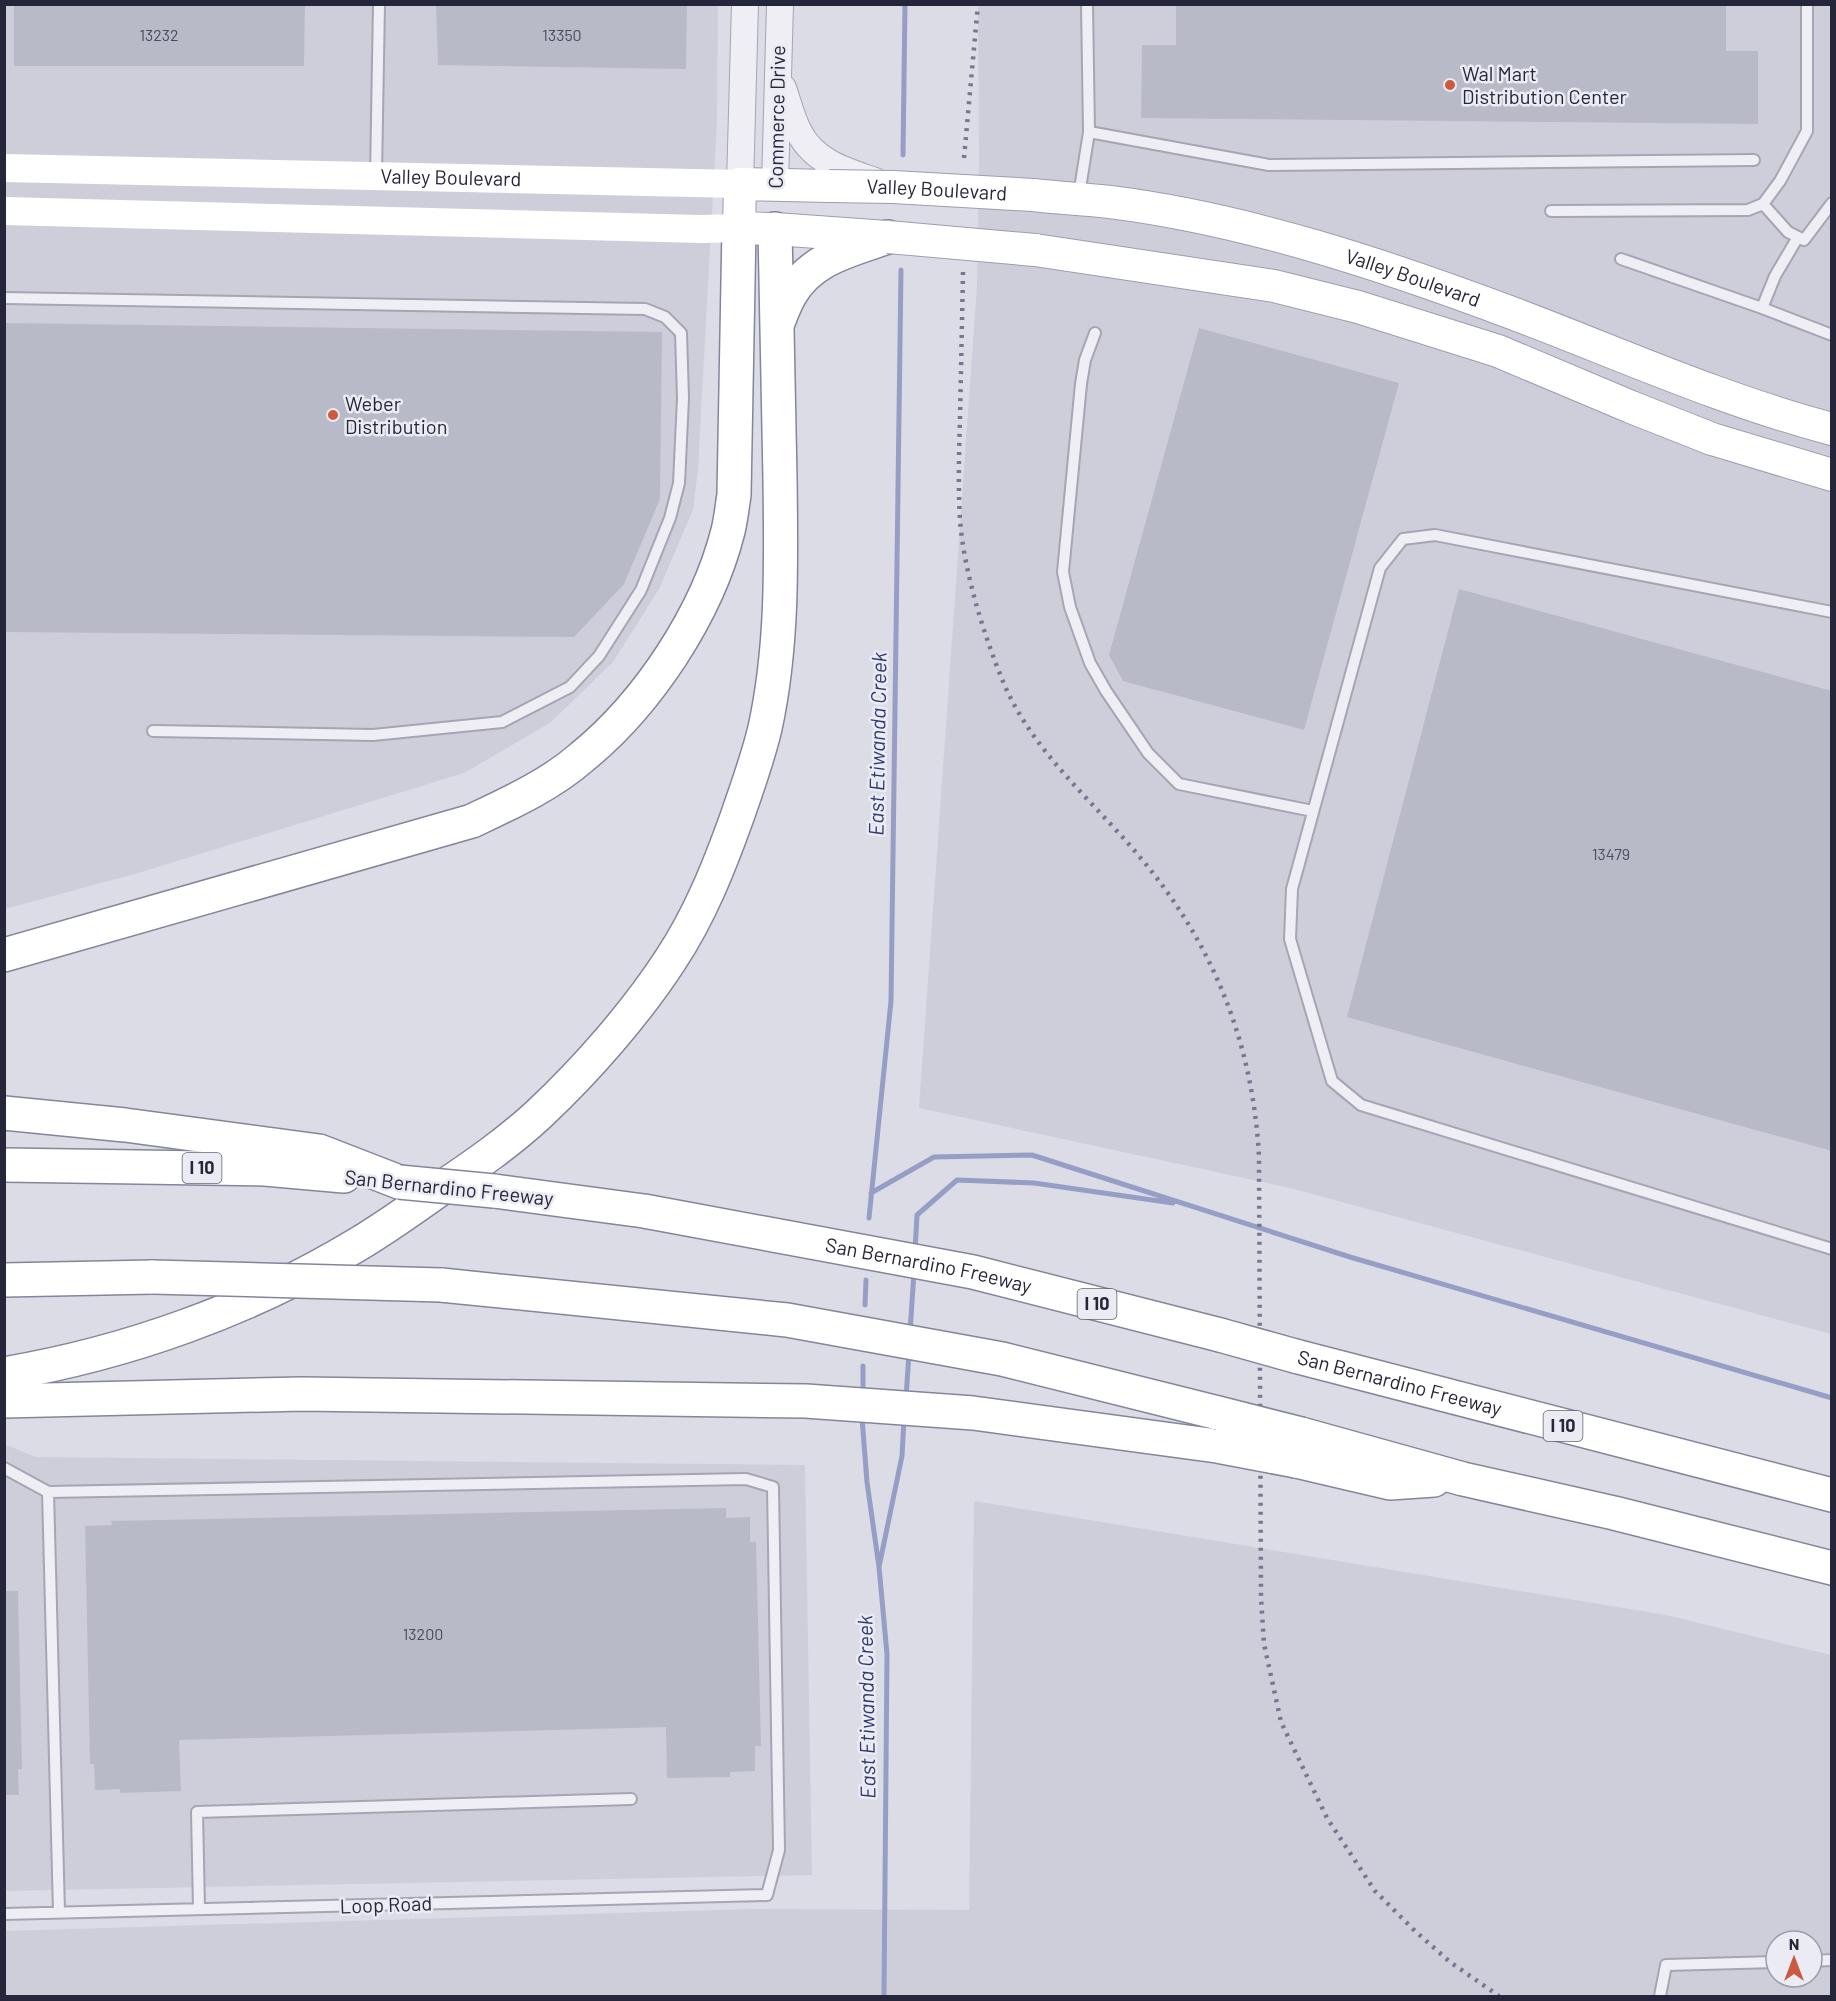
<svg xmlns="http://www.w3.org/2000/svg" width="1836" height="2001" viewBox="0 0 1836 2001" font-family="Barlow,sans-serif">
<rect width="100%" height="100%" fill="#dcdce6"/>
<path fill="#cecedb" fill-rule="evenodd" d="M5,5H718L717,121L698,469L693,510L659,589L613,662L550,723L464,773L138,873L5,909Z
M978,5H1831V1334L1290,1188L919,1108L977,285L979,161Z
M4,1444L36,1457L805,1465L812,1875L5,1891Z
M974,1501L1666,1615L1831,1655V1996H5L4,1931L753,1909L969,1910ZM1776,1941H1812V1977H1776Z"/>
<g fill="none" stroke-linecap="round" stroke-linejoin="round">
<path stroke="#969ec6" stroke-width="5" d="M903,155L905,4
M871,1193L934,1157L1032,1155L1350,1257L1832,1398
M869,1218L891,1001L901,270
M915,1251L917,1215L957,1180L1034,1183L1173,1203
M865,1305L866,1280
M910,1332L914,1272
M863,1390V1366
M906,1398L909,1353
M862,1418L867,1482L879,1567L887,1654L884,1996
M879,1567L902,1456L904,1419"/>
</g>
<path fill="#b9bac8" d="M14,4H305L304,66H14Z
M436,4H687L686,69L438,65Z
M1176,4H1726V51H1758V124L1141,118L1142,45H1176Z
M4,323L662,332L660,499L624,584L574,637L4,632Z
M1199,328L1399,383L1304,730L1123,681L1109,655Z
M1459,589L1832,691V1151L1347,1017Z
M726,1508V1518L750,1517V1542H756L761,1746H755V1771L730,1772V1777L667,1778L666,1727L179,1740L181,1791L120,1793V1789L95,1790L94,1764H90L85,1526L112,1525L111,1521Z
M4,1591H18L22,1769H18L19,1795H4Z"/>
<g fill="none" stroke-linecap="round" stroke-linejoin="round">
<defs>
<path id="service" d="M1089,132L1269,165L1754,160
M376,175L379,4
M1079,195L1089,132L1087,4
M1763,204L1788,232L1804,240L1832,203
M1551,211L1748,210L1763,204L1780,181L1807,131V4
M1621,259L1762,308L1832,335
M4,298L645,309L665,317L681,333L683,398L679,483L670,518L641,590L599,656L570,687L502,722L373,735L153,731
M1762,308L1775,276L1798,237
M1095,333L1085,360L1081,384L1063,572L1070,607L1090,663L1106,691L1148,753L1179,784L1313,811
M1832,612L1435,535L1403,539L1380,568L1292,889L1290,939L1332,1081L1361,1105L1832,1249
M4,1468L48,1492
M199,1909L197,1812L631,1799
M4,1914L767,1895L779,1850L773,1487L746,1479L48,1492L59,1912
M1812,1961L1832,1960
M1660,1996L1666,1965L1776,1962"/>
<path id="tertiary" d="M783,88C788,102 792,119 799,132C814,162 846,171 875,181
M740,184L745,4
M775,184L780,4"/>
<g id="primary">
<path d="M829,186L740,184L739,228L775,229L887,237"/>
<path id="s2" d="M1033,195C1059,198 1085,199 1110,202C1246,219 1384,265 1512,313C1618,353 1722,400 1832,429"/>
<path d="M1035,250L1274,286L1358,307L1498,351L1631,407L1712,439L1832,475"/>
</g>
<g id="motorway">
<path d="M779,320C782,312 786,302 790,295C811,258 851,250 888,237"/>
<path d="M4,955L472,821C510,803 550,785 582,757C648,703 707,614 728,531C731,519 732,507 734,495L739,228"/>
<path d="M4,1113L125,1125L319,1151L399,1182"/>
<path d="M4,1165L265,1169L344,1176"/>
<path id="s3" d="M494,1191L644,1211L973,1272L1220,1335"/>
<path d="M4,1280L153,1277"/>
<path d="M441,1285L787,1320L1002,1359L1218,1413"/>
<path id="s4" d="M1295,1356L1832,1495"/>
<path d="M4,1374C127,1353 248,1310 355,1246C384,1229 412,1209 440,1189C474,1166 509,1142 539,1114C586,1070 636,1013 671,959C700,915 719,867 737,817C747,788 758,758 765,728C783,646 781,562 780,479C779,395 777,312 775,229"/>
<path d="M4,1401L302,1394L806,1401L973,1413L1217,1446"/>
<path d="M1301,1434L1463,1479L1614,1513L1832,1568"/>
<path d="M1296,1461L1390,1483L1434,1480"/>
</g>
</defs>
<use href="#service" stroke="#a5a5b3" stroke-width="14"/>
<use href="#tertiary" stroke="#a5a5b3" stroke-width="28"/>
<use href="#primary" stroke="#9b9db1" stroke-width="34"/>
<use href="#motorway" stroke="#83859c" stroke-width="36"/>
<use href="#service" stroke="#eeeef4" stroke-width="10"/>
<use href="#tertiary" stroke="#eeeef4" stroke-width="26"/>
<g stroke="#fff" stroke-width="28">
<path id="s1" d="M4,168L740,184"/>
<path d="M4,211L701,229L739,228"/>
</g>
<use href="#primary" stroke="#fff" stroke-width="32"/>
<use href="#motorway" stroke="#fff" stroke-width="33"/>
<path stroke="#75778f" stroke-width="4.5" stroke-dasharray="3 6" stroke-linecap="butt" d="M964,158L978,4
M963,272C962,321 961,370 960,418C959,452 958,487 960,520C964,572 984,636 1004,684C1034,753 1092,800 1139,856C1213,943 1253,1043 1259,1157L1261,1598L1264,1644L1281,1722L1327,1818L1375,1891L1415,1931L1450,1962L1499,1996"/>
<defs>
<g id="primary-bridge">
<path id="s5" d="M829,186L893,187L1033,195"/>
<path d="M888,237L1035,250"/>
</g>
<path id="motorway-bridge" d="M399,1182L494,1191
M153,1277L441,1285
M1220,1335L1295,1356
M1218,1413L1301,1434
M1217,1446L1296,1461"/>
</defs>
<use href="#primary-bridge" stroke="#9b9db1" stroke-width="34" stroke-linecap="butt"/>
<use href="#motorway-bridge" stroke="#83859c" stroke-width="36" stroke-linecap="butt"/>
<use href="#primary-bridge" stroke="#fff" stroke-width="32"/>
<use href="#motorway-bridge" stroke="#fff" stroke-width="33"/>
</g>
<g fill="#cb5a40" stroke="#ebebf4" stroke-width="2">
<circle cx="1450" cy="85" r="6"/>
<circle cx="333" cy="415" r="6"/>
</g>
<g text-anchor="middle" stroke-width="5" stroke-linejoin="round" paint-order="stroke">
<g font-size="16" fill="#4b4b5e">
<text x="159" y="41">13232</text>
<text x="562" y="41">13350</text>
<text x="1611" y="860">13479</text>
<text x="423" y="1640">13200</text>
</g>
<g fill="#ebebf4" stroke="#616172" stroke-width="1.5">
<rect x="182.5" y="1153" width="39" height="30" rx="4.5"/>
<rect x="1077.5" y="1289" width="39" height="30" rx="4.5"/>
<rect x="1543.5" y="1411" width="39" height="30" rx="4.5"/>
</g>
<g font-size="18" font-weight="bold" fill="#26263b">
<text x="202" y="1174">I 10</text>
<text x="1097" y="1310">I 10</text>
<text x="1563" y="1432">I 10</text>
</g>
<g font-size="20" fill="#26263b" stroke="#ebebf4" text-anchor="start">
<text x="1462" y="81">Wal Mart<tspan x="1462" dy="23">Distribution Center</tspan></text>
<text x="345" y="411">Weber<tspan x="345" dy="23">Distribution</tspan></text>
</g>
<g font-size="20" fill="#26263b" stroke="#ebebf4">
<text transform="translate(777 117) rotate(-89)" y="7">Commerce Drive</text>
<text dy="7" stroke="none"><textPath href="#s1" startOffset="447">Valley Boulevard</textPath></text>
<text dy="7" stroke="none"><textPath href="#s5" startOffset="108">Valley Boulevard</textPath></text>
<text dy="7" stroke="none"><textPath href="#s2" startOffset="390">Valley Boulevard</textPath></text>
<text transform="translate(449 1188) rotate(6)" y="7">San Bernardino Freeway</text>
<text dy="7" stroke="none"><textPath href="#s3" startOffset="441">San Bernardino Freeway</textPath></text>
<text dy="7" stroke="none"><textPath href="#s4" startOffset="108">San Bernardino Freeway</textPath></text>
<text transform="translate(386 1905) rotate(-2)" y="7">Loop Road</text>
</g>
<g font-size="21" font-style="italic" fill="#31386e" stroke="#ebebf4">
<text transform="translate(878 744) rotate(-89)" y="7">East Etiwanda Creek</text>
<text transform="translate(867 1707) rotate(-91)" y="7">East Etiwanda Creek</text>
</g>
</g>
<rect width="1836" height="2001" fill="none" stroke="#26263b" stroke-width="12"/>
<g transform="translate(1794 1959)"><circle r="28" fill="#ebebf4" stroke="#9c9caa" stroke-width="1.5"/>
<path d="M0-4.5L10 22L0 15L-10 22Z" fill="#cb5a40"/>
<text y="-9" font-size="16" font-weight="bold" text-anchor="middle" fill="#26263b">N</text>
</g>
</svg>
